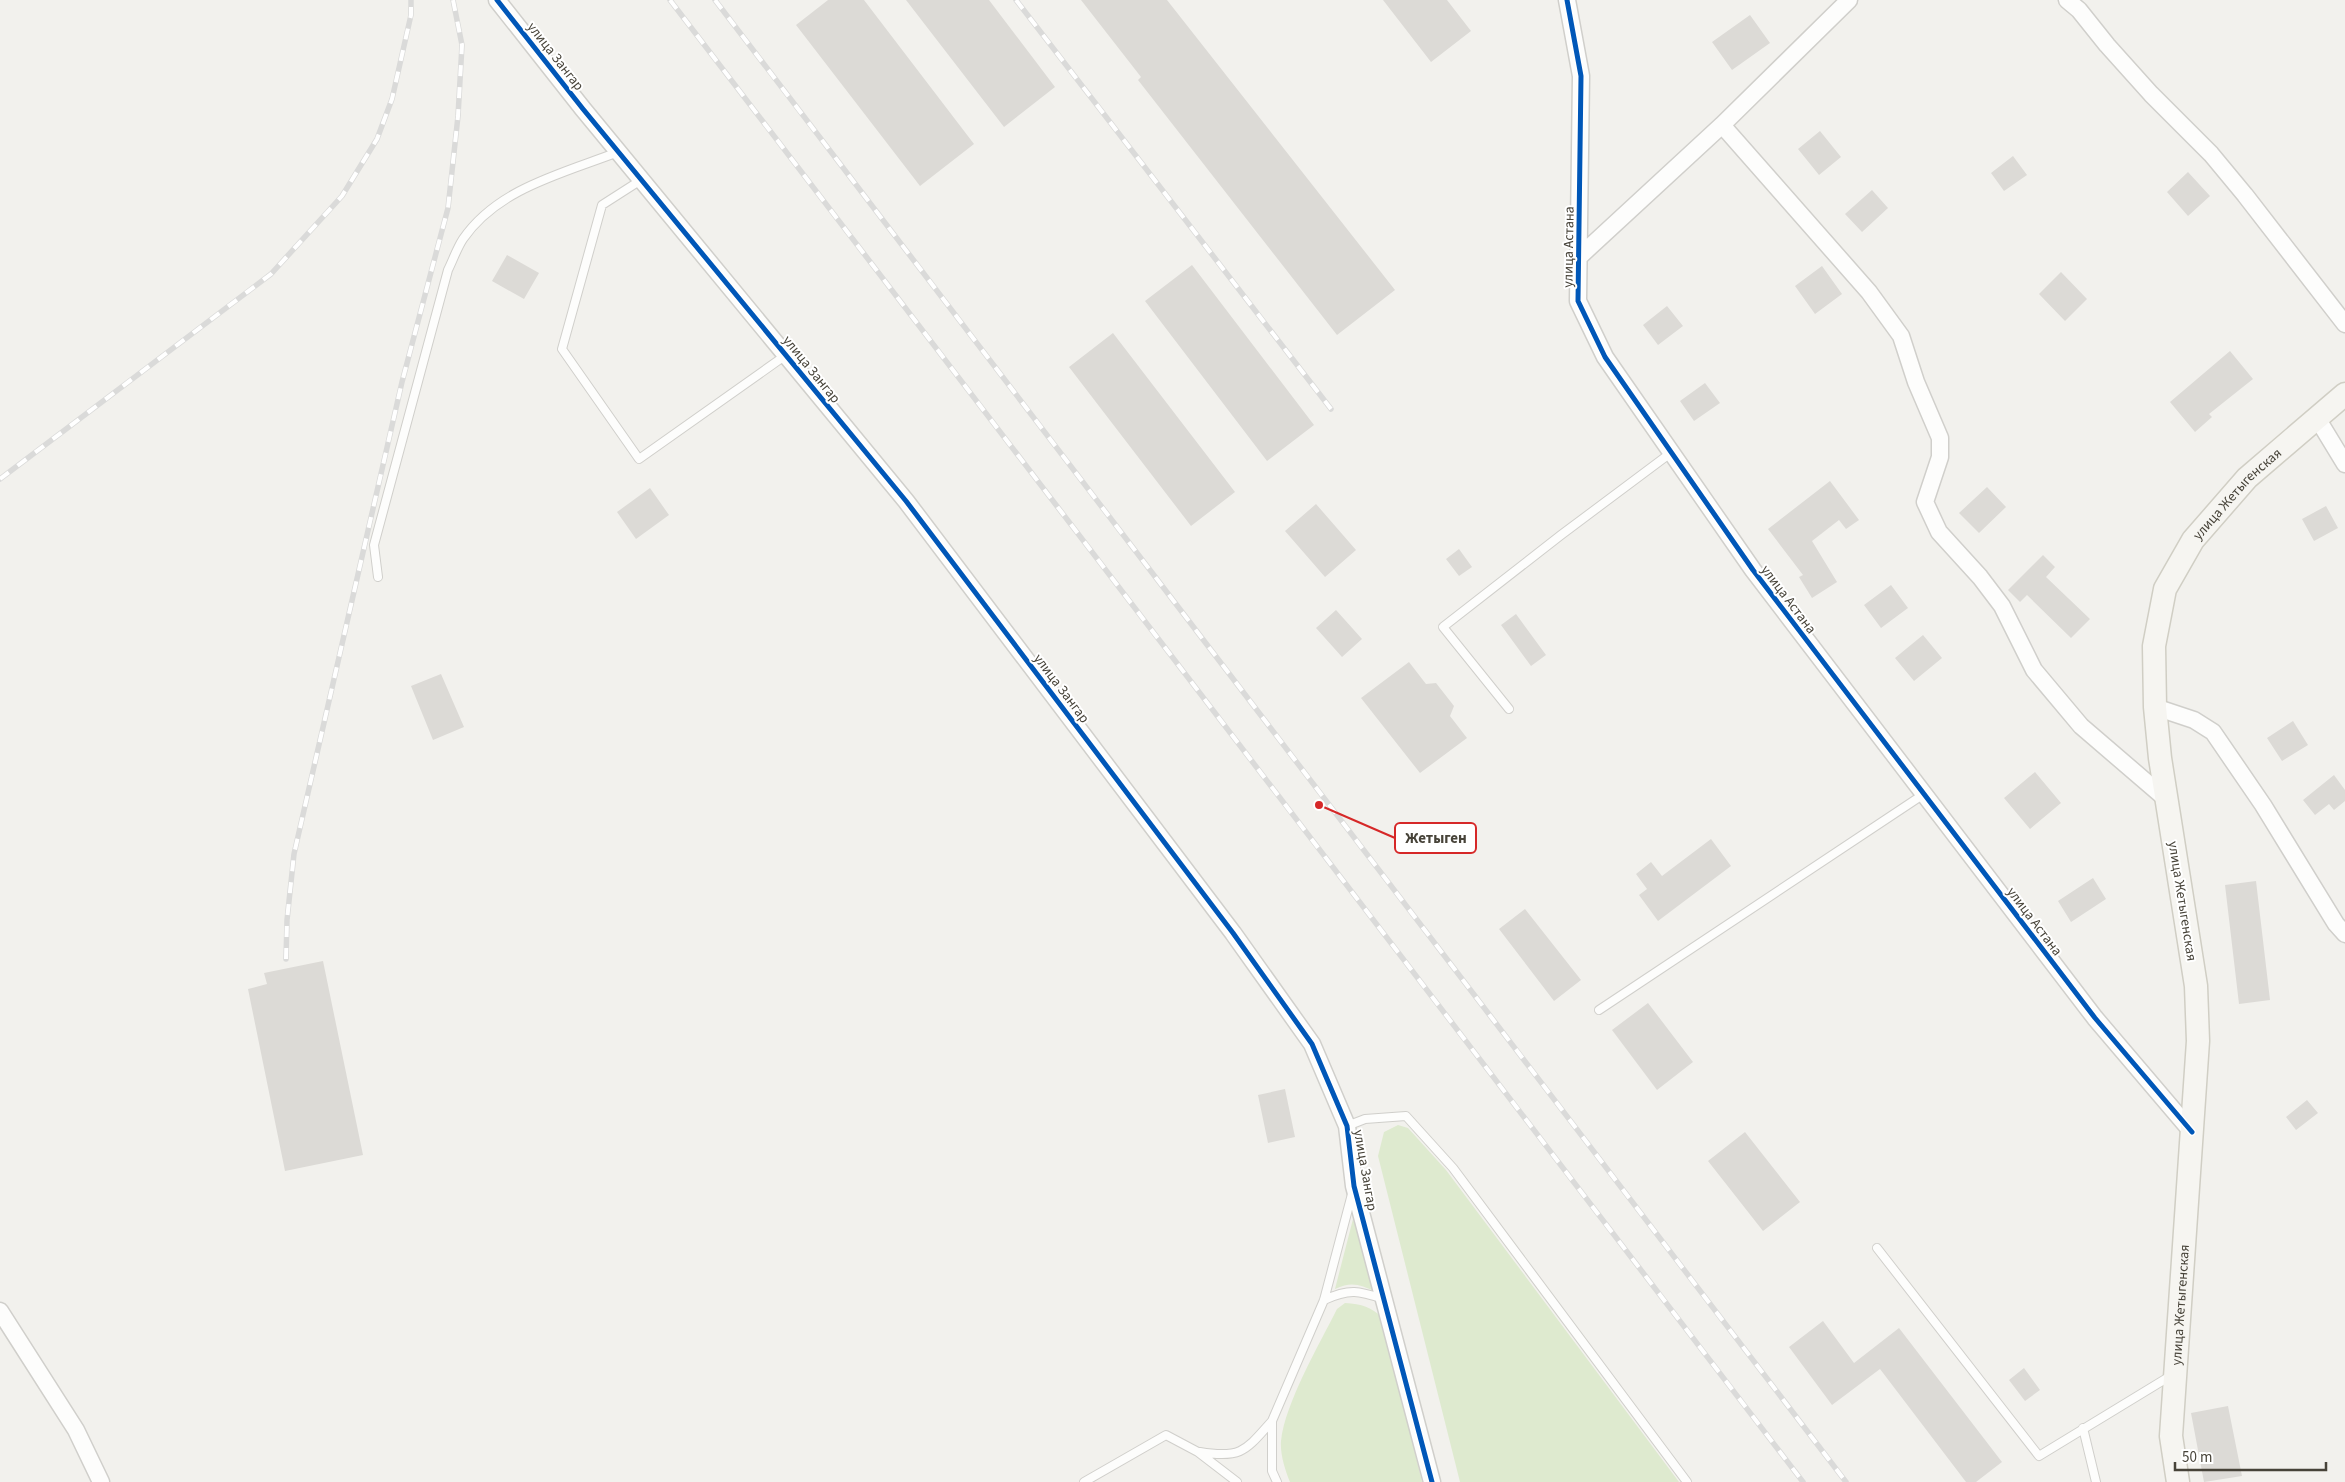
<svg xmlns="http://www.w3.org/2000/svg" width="2345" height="1482" viewBox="0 0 2345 1482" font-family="'Source Sans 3',sans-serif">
<rect width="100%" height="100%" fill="#f2f1ed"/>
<path fill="#deeacf" d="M1398,1125L1408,1128L1446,1170L1679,1482H1460L1378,1156L1384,1132Z
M1353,1219L1377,1292C1359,1285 1353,1281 1335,1289Z
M1345,1303C1362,1304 1371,1307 1383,1318L1422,1482H1290C1285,1470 1280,1454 1281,1441C1285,1403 1320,1343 1337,1309Z"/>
<path fill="#dcdad6" d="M828,0H864L974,144L920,186L796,25Z
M906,0H989L1055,87L1004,127Z
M1081,0H1167L1395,290L1337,335L1138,80L1141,77Z
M1383,0H1447L1471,31L1431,62Z
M1750,15L1770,43L1732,70L1712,42Z
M1820,131L1841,157L1819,175L1798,149Z
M2013,156L2027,175L2004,191L1991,173Z
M2188,172L2210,196L2188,216L2167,192Z
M1872,190L1888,208L1862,232L1845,214Z
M507,255L539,273L524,299L492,281Z
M1192,265L1314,425L1267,461L1145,301Z
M1822,266L1842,294L1815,314L1795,286Z
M2061,272L2087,299L2065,321L2039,294Z
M1667,306L1683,326L1658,345L1643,325Z
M1113,333L1235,492L1191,526L1069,367Z
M2230,351L2253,379L2209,414L2212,417L2195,432L2170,402Z
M1705,383L1720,403L1694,421L1680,401Z
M1830,481L1859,520L1846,529L1839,520L1812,541L1837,582L1812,598L1799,577L1803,575L1768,529Z
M1987,487L2006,507L1979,533L1959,513Z
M650,488L669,515L636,539L617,512Z
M1316,504L1356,550L1325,577L1285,531Z
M2326,506L2338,528L2314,541L2302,519Z
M1459,549L1472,567L1459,576L1446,559Z
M2043,555L2055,567L2046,577L2090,619L2071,638L2027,595L2020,602L2008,590Z
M1891,585L1908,608L1881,628L1864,605Z
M1336,610L1362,639L1342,657L1316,628Z
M1516,614L1546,655L1531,666L1501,625Z
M1923,635L1942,658L1914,681L1895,658Z
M1409,662L1426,684L1436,683L1454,706L1450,716L1467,738L1420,773L1361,698Z
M441,674L464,727L433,740L411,686Z
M2293,721L2308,745L2282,761L2267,738Z
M2035,772L2061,803L2030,829L2004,798Z
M2334,775L2345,790V801L2334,810L2329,804L2315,815L2303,800Z
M1711,839L1731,866L1658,921L1639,895L1647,889L1636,874L1651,862L1662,876Z
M2093,878L2106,899L2071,922L2058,901Z
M2256,881L2270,1000L2239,1004L2225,885Z
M1525,909L1581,980L1554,1001L1499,929Z
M323,961L363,1155L285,1171L248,989L267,984L264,973Z
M1648,1003L1693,1062L1657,1090L1612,1030Z
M1285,1089L1295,1137L1268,1143L1258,1095Z
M2307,1100L2318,1113L2296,1130L2286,1117Z
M1745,1132L1800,1202L1763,1231L1708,1161Z
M1823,1321L1854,1363L1899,1328L2002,1462L1976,1482H1966L1880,1369L1832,1405L1789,1347Z
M2024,1368L2040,1390L2025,1401L2009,1380Z
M2228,1406L2242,1476L2204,1482L2191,1413Z"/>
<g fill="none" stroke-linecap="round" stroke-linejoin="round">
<defs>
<path id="service" d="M641,180L602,205L562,349L639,459L786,355
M378,577L374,545L448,270C453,260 457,248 463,239C498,188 564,173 618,152
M1509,709L1443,627L1561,535L1672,452
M1599,1010L1924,794
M1347,1126L1365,1119L1406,1116L1453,1168L1687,1482
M1877,1248L2039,1456L2172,1375
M1324,1300C1350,1288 1359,1291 1384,1299
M2083,1428L2096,1482
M1200,1452C1242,1459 1246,1450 1272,1421
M1084,1482L1166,1435L1198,1452L1237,1482
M1277,1482L1272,1471V1421L1324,1300L1352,1194"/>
<path id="minor" d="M497,0L583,109L906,501L1233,933L1312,1044L1347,1126L1354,1186L1432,1482
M1567,0L1581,76L1578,301L1605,357L1753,570L2095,1018L2192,1132
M2067,0L2079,10L2107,45L2151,94L2211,154L2245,195L2345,324
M1722,125L1869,292L1901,336L1916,382L1940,438V457L1925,502L1939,532L1980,577L2002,606L2034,670L2081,726L2166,799
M1579,257L1722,125L1849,0
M2317,418L2345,464
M2155,707L2194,720L2213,732L2263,805L2336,924L2345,934
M0,1311L76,1430L101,1482"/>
<g id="secondary">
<path id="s1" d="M2178,1482L2171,1436L2198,1041L2196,986L2160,758L2155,707L2154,646L2165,589L2193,540L2247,478L2345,394"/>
</g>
</defs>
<use href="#service" stroke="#d0cfcb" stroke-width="10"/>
<use href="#minor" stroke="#d0cfcb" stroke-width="19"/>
<use href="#secondary" stroke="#d0cec4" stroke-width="25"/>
<use href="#service" stroke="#fdfdfc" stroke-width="8"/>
<use href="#minor" stroke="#fdfdfc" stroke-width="16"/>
<use href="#secondary" stroke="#f6f5f1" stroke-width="22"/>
<defs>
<path id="rail" d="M670,0L1803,1482
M715,0L1846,1482
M1016,0L1331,409
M0,479L271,274L342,196L377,139L392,99L411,15V0
M286,959L287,920L294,854L402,382L448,208L458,116L462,45L453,0"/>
</defs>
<use href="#rail" stroke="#dadad9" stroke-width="5.5"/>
<use href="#rail" stroke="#fff" stroke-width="4" stroke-dasharray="11" stroke-linecap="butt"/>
<defs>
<path id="cycleway" d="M497,0L583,109L906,501L1233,933L1312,1044L1347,1126L1354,1186L1432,1482
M1567,0L1581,76L1578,301L1605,357L1753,570L2095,1018L2192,1132"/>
</defs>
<use href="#cycleway" stroke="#fff" stroke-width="8"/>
<use href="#cycleway" stroke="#0057b8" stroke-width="5"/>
</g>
<g text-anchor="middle" stroke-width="4" stroke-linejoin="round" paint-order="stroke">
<g font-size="14" fill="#474339" stroke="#fff">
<text transform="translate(556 56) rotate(52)" y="5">улица Зангар</text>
<text transform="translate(1568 247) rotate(-89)" y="5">улица Астана</text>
<text transform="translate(812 369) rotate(51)" y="5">улица Зангар</text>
<text dy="5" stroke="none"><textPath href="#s1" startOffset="1019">улица Жетыгенская</textPath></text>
<text transform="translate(1789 599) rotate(53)" y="5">улица Астана</text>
<text transform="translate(1062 688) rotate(53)" y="5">улица Зангар</text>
<text transform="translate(2183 901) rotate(81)" y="5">улица Жетыгенская</text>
<text transform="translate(2035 921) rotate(53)" y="5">улица Астана</text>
<text transform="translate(1366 1170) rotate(80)" y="5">улица Зангар</text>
<text dy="5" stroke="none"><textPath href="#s1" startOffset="178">улица Жетыгенская</textPath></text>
</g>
</g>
<path fill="none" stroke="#d62828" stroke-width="2" d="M1319 805L1395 838"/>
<circle fill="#d62828" stroke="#fff" stroke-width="2" cx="1319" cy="805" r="5"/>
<rect fill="#fff" stroke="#d62828" stroke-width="2" x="1395" y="823" width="81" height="30" rx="5"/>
<g font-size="15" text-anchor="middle" font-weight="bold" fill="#474339">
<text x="1436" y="843">Жетыген</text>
</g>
<path d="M2175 1462v8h151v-8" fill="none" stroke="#474339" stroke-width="2.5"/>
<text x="2182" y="1462" font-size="15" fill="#474339" stroke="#ffffff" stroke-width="4" paint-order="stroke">50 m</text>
</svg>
